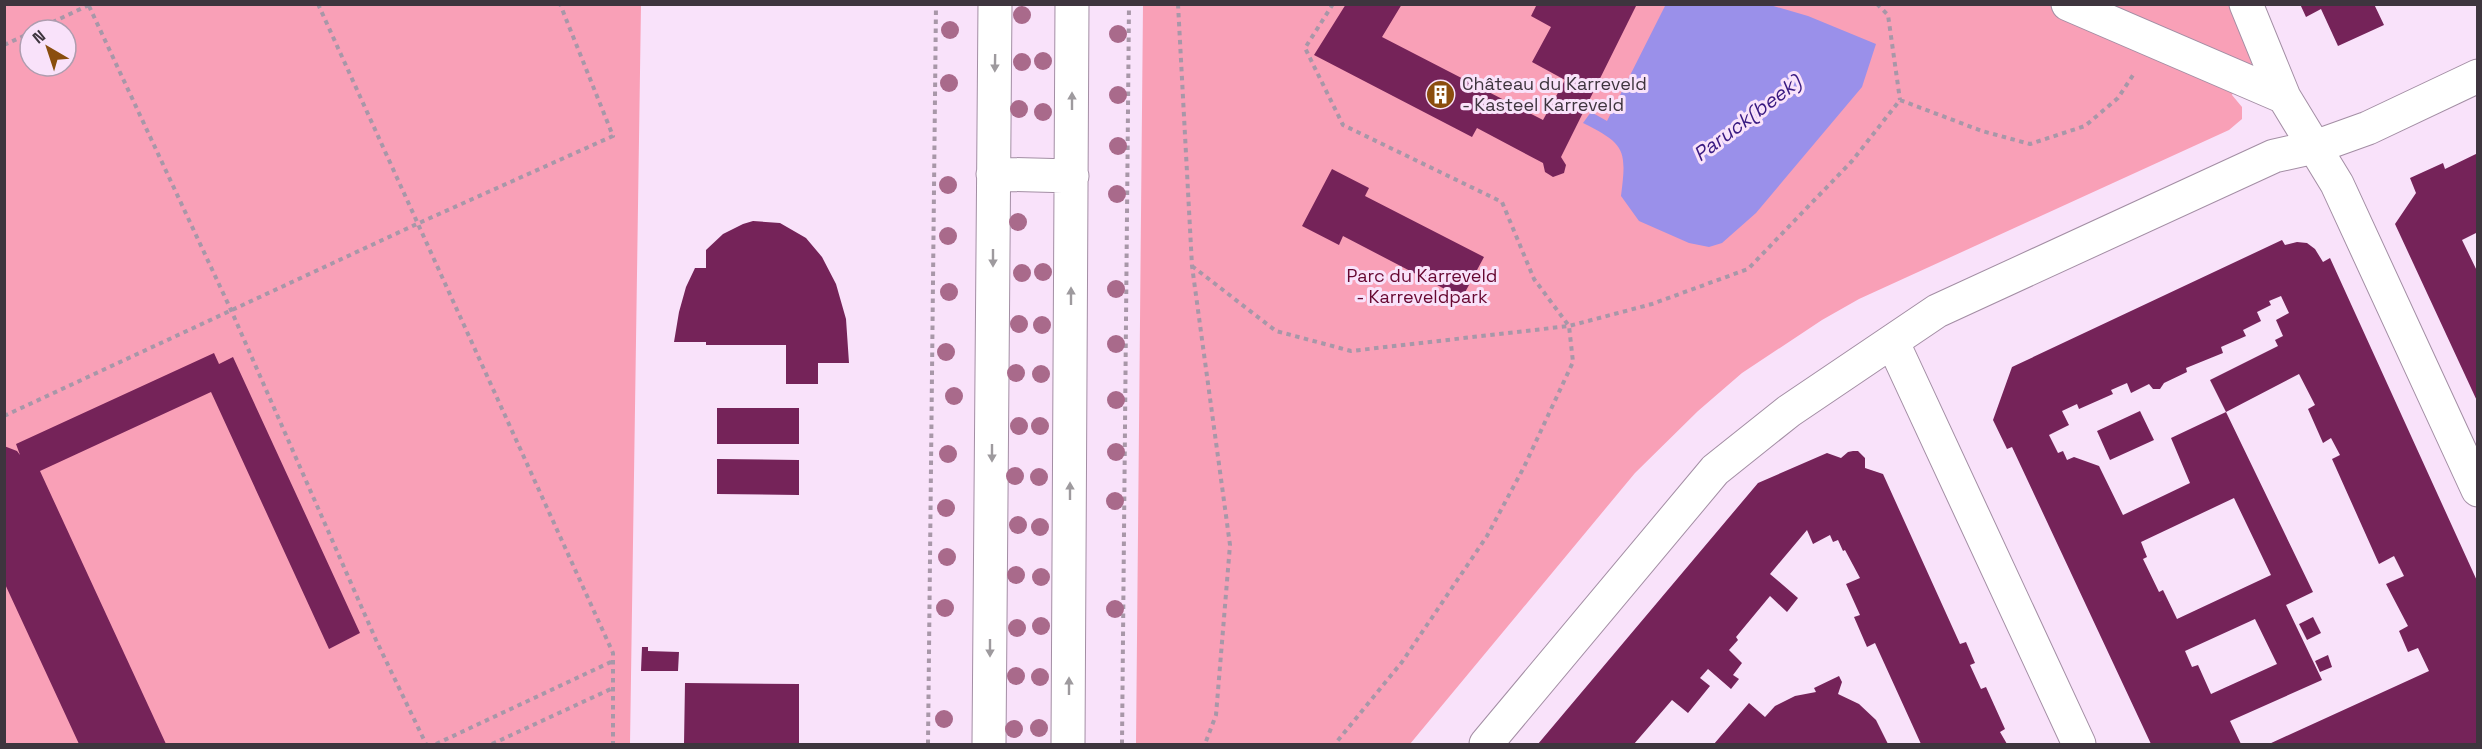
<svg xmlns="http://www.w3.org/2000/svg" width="2482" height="749" viewBox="0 0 2482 749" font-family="'Space Grotesk',sans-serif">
<rect width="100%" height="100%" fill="#f9e2fa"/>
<path fill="#f9a0b7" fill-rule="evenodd" d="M4,5H641L630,744H5ZM30,30H66V66H30Z
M1143,5H2232L2253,59L2251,66H2243L2232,95L2242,107V119L2229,130L1859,299L1822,320L1742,373L1698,411L1635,473L1410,744H1136Z"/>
<path fill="#9a90ea" d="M1666,4L1770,5L1808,16L1876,44L1862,87L1756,213L1722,243L1709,247L1689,243L1639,221L1621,196C1627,149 1625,144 1583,123L1591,112L1607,121Z"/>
<path fill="#752359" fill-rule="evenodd" d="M1346,4H1402L1382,37L1543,120L1565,80L1532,62L1551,27L1531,16L1537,4H1637L1561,157L1566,165L1564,173L1553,177L1545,172L1543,163L1477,128L1472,137L1314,55Z
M2300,4H2374L2384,25L2338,46L2321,9L2306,17Z
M2478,153V232L2462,240L2478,273V403L2395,224L2416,193L2410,178L2443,163L2445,169Z
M1332,169L1369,188L1365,196L1484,257L1462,298L1343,236L1339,245L1302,226Z
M753,221L780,223L806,238L822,257L836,284L846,319L849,363H818V384H786V345H706V342H674L679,312L686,287L695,268H706V250L723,234L743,224Z
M2282,240L2285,245L2297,242L2307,243L2315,249L2323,262L2330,258L2478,583V744H2269L2429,671L2418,648L2408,652L2399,631L2408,626L2386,584L2404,576L2394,556L2379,564L2332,459L2340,455L2331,438L2323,443L2308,409L2315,405L2299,374L2226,412L2210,380L2278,346L2275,340L2283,336L2276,320L2289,313L2281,296L2269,301L2271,305L2257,312L2261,321L2243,330L2246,336L2221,347L2223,353L2186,368L2187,372L2164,383L2160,389H2153L2149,384L2131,393L2127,383L2111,390L2113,394L2079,409L2077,404L2062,411L2069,425L2049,435L2058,453L2063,451L2067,460L2074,457L2099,466L2123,515L2190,483L2171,438L2226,412L2313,592L2286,605L2322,680L2230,721L2241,744H2151L2012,447L2007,449L1993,420L2012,367ZM2234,498L2271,575L2177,619L2163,590L2159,592L2143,559L2147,557L2141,542ZM2255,619L2277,664L2211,694L2198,665L2192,667L2185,651Z
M214,353L219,364L233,357L360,633L329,649L211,392L40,471L166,744H79L4,582V446L17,451L20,455L16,444Z
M717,408H799V444H717Z
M2140,411L2154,440L2110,460L2097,431Z
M1853,451H1858L1865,458V468L1883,474L1960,644L1966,642L1975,663L1970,665L1981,689L1986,687L2005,729L2000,732L2007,744H1921L1875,643L1867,647L1854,617L1860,615L1846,584L1860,578L1845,550L1843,551L1838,540L1833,542L1830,535L1813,544L1807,530L1770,574L1798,598L1787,612L1770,596L1736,637L1738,640L1729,650L1742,663L1733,675L1739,679L1731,689L1708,669L1700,678L1710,686L1688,713L1672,700L1634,744H1538L1758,483L1827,453L1841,458L1848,452Z
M717,459L799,460V495L717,494Z
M2313,617L2321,633L2307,640L2299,624Z
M642,647H648V651L679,652L678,671H641Z
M2328,655L2332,667L2320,672L2315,661Z
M1839,676L1842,682L1838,694L1859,704L1876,720L1888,744H1714L1749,703L1765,717L1775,706L1795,696L1816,692L1814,688Z
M685,683L799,684V744H684Z"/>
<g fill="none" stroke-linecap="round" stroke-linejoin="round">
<defs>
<path id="minor" d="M2068,4L2284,97
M2246,4L2284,97L2337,184L2478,490
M1893,343L2079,744
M1486,744L1715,470L1789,411L1937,311L2274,156L2315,147L2368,128L2478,76"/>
<path id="major" d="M993,174L1072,176
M989,744L995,4
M1068,744L1072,4"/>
</defs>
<use href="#minor" stroke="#a38ea4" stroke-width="35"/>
<use href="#major" stroke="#a38ea4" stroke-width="35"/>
<path stroke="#a897a8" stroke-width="4" stroke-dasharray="4.5 4.5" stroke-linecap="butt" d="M318,4L613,653V744
M1178,4L1192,266L1230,545L1216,715L1205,744
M1333,4L1305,48L1343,125L1502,202L1534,279L1569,326L1573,362L1524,467L1487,536L1402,662L1335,744
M1877,4L1888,15L1900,100
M89,6L231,310L376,640L426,744
M36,30L91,4
M4,45L30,33
M1192,266L1276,331L1351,351L1569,326L1652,304L1748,269L1852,161L1900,100L1982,131L2030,144L2085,126L2118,98L2135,72
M4,416L419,223L613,136L560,4
M436,744L613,661
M492,744L613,688
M928,744L936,4
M1122,744L1129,4"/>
<use href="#minor" stroke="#fff" stroke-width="33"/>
<use href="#major" stroke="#fff" stroke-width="33"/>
</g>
<g fill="#a96a8b">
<circle cx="1022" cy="15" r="9"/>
<circle cx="950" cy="30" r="9"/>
<circle cx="1118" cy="34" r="9"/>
<circle cx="1043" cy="61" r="9"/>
<circle cx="1022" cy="62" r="9"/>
<circle cx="949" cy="83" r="9"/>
<circle cx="1118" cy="95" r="9"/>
<circle cx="1019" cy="109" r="9"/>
<circle cx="1043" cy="112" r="9"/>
<circle cx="1118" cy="146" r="9"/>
<circle cx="948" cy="185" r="9"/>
<circle cx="1117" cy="194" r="9"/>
<circle cx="1018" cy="222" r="9"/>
<circle cx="948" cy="236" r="9"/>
<circle cx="1043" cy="272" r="9"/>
<circle cx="1022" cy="273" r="9"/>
<circle cx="1116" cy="289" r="9"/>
<circle cx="949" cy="292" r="9"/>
<circle cx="1019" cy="324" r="9"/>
<circle cx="1042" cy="325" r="9"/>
<circle cx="1116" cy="344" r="9"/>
<circle cx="946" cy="352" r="9"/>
<circle cx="1016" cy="373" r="9"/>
<circle cx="1041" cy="374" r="9"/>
<circle cx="954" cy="396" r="9"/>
<circle cx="1116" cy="400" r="9"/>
<circle cx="1019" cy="426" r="9"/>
<circle cx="1040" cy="426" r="9"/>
<circle cx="1116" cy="452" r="9"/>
<circle cx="948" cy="454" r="9"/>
<circle cx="1015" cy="476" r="9"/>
<circle cx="1039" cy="477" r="9"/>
<circle cx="1115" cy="501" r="9"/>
<circle cx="946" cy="508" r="9"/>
<circle cx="1018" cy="525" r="9"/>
<circle cx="1040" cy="527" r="9"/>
<circle cx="947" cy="557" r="9"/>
<circle cx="1016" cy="575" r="9"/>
<circle cx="1041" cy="577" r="9"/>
<circle cx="945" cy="608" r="9"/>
<circle cx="1115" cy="609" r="9"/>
<circle cx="1041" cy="626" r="9"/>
<circle cx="1017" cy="628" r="9"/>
<circle cx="1016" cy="676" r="9"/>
<circle cx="1040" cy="677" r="9"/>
<circle cx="944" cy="719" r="9"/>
<circle cx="1039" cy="728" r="9"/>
<circle cx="1014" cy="729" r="9"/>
</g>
<defs><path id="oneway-solid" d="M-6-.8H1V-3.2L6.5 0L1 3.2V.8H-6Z" transform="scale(1.5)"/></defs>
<g fill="#9e9a9e">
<use href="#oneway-solid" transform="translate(995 63) rotate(91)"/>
<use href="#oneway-solid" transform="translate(1072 101) rotate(-90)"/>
<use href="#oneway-solid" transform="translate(993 258) rotate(90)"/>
<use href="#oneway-solid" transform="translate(1071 296) rotate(-90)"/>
<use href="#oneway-solid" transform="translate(992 453) rotate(90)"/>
<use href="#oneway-solid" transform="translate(1070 491) rotate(-90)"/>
<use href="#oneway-solid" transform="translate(990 648) rotate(90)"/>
<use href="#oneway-solid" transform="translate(1069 686) rotate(-90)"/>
</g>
<defs>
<symbol id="building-disc" viewBox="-11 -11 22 22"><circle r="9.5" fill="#8a4d0e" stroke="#f9e2fa"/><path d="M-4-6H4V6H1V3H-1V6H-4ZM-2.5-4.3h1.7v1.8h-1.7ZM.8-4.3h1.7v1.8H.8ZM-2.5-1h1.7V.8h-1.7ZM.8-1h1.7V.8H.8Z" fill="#fff"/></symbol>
</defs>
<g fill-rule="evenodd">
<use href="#building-disc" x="1424" y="78" width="33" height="33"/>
</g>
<g text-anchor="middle" stroke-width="6" stroke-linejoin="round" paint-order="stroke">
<g font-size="18" fill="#3e353e" stroke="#f9e2fa" text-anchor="start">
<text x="1462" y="90">Château du Karreveld<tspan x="1462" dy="21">- Kasteel Karreveld</tspan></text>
</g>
<g font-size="18" fill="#670831" stroke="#f9e2fa">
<text x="1422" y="282">Parc du Karreveld<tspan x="1422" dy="21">- Karreveldpark</tspan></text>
</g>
<g font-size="20" font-style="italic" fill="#381981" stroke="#f9e2fa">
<text transform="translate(1747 118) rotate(-37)" y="7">Paruck(beek)</text>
</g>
</g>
<rect width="2482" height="749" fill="none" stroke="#3e353e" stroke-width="12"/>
<g transform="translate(48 48) rotate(321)"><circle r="28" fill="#f9e2fa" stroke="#ae9daf" stroke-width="1.5"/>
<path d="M0-4.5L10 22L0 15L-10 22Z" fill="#8a4d0e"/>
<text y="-9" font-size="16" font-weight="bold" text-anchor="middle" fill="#3e353e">N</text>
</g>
</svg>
